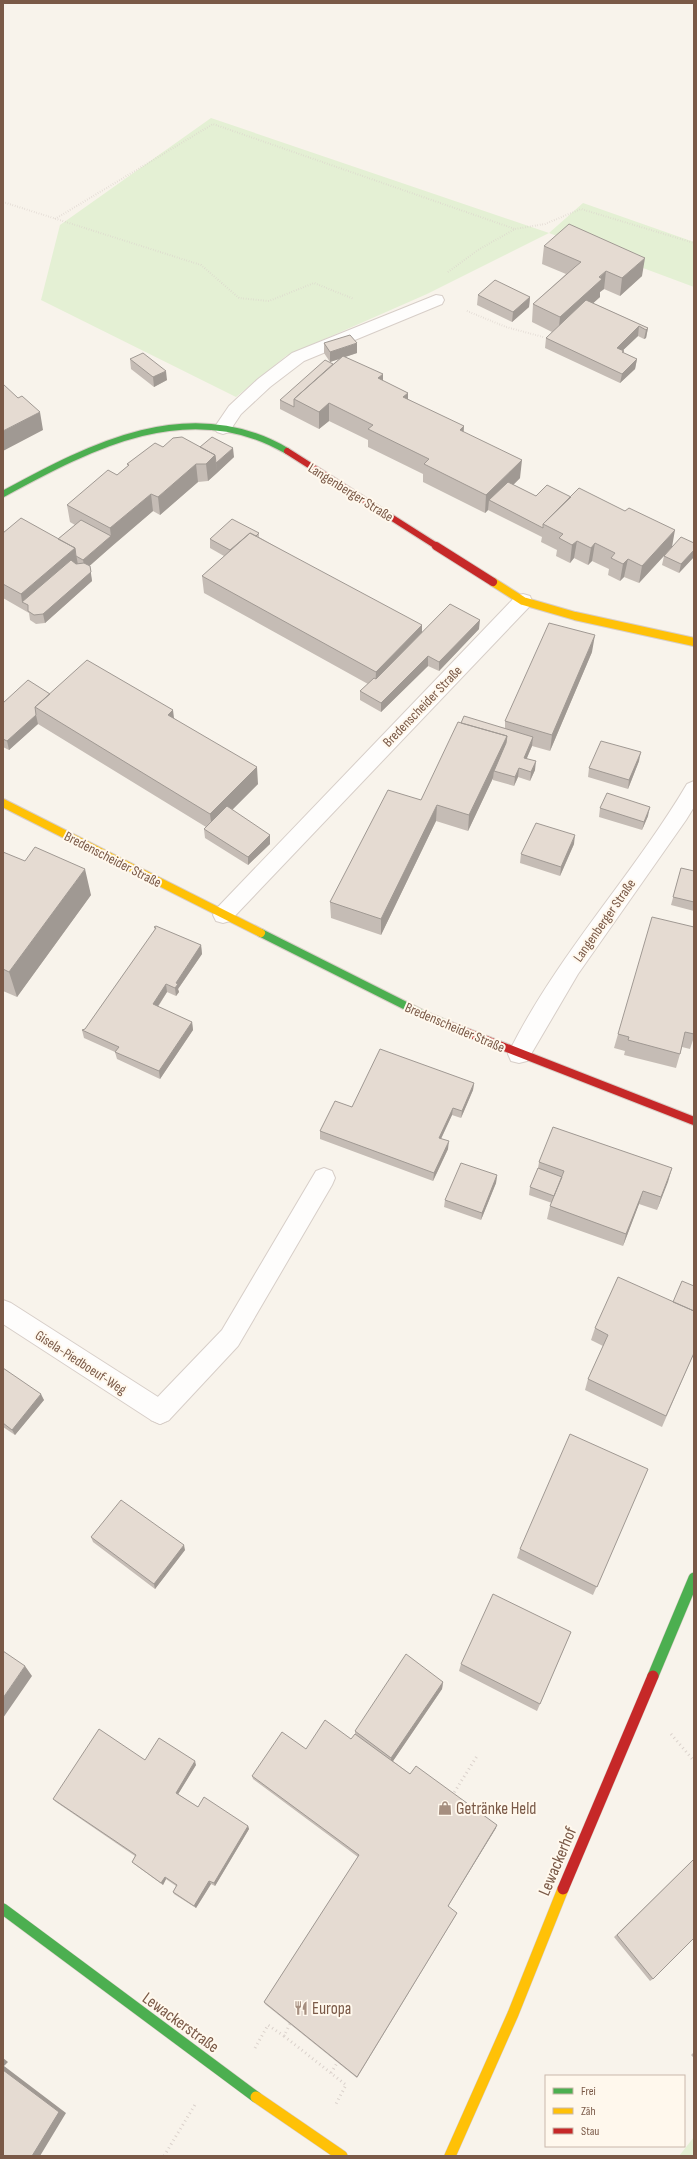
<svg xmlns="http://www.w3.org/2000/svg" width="697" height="2159" viewBox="0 0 697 2159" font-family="'Sofia Sans Condensed',sans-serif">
<rect width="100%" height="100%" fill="#f8f3eb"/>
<path fill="#e4f0d4" d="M211,118L549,233L583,203L694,242V287L549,233L427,294L286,356L236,397L41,300L60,225Z
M694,2137V2156H679Z"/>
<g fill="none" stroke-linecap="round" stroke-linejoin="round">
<defs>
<path id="lane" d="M436,295L442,296L444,300L442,304L304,361L270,387L241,414L229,432L223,434L217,432L214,428L229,406L258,379L292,353Z
M324,1168L332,1171L335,1178L332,1185L238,1346L169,1420L160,1424L151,1420L148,1412L151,1404L222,1330L316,1171Z"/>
<path id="street" d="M523,594L530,596L532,601L530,606L230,921L223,923L216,921L213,915L216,909L516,596Z
M694,781V807L686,820L578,974L527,1061L519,1063L511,1061L508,1054C556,956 632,877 687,784Z
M3,1300L11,1303L169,1404L172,1412L169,1420L160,1424L151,1420L3,1324Z"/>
<path id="fast-far2" d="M3,494C91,446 190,394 287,451"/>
<path id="fast-far1" d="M261,933L422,1014L448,1025"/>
<path id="fast" d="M653,1676L694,1578
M3,1909L256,2097"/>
<path id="slow-far1" d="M493,582L523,601L575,616L694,642
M3,803L261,933"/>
<path id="slow" d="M256,2097L342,2156
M450,2156L513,2014L563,1889"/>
<path id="jam-far2" d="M287,451L438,547"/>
<path id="jam-far1" d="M436,546L493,582
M448,1025L694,1121"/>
<path id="jam" d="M563,1889L653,1676"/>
</defs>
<use href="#lane" stroke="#d7cec8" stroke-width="2"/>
<use href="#street" stroke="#d7cec8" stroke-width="2"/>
<use href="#fast-far2" stroke="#d8cec7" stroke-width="8"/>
<use href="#fast-far1" stroke="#d8cec7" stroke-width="10"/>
<use href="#fast" stroke="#d8cec7" stroke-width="12"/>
<use href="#slow-far1" stroke="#d8cec7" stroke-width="10"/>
<use href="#slow" stroke="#d8cec7" stroke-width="12"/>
<use href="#jam-far2" stroke="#d8cec7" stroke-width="8"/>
<use href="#jam-far1" stroke="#d8cec7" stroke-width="10"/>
<use href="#jam" stroke="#d8cec7" stroke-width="12"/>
<path stroke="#dbd2cc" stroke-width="2" stroke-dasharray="0.5 2" stroke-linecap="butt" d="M3,202L201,265L239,298L269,301L314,283L354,299
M55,219L213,124L515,229
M448,272L478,250L515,229L545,224L581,209L694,243
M467,311L506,327L543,337"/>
<path stroke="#dbd2cc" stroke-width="3" stroke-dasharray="1 3.5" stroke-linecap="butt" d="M671,1734L694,1761
M452,1796L477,1756
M290,2024L284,2036L346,2085L336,2104
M255,2048L268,2025L284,2036
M331,2073L337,2063
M164,2156L196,2103"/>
<use href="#lane" fill="#fefdfc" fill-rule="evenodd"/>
<use href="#street" fill="#fefdfc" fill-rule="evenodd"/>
<use href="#fast-far2" stroke="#4caf50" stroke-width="6"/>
<use href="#fast-far1" stroke="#4caf50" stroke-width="8"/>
<use href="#fast" stroke="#4caf50" stroke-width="11"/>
<use href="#slow-far1" stroke="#ffc107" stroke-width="8"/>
<use href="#slow" stroke="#ffc107" stroke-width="11"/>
<use href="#jam-far2" stroke="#c62828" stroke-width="6"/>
<use href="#jam-far1" stroke="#c62828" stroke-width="8"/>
<use href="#jam" stroke="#c62828" stroke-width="11"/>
</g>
<path fill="#c5bcb5" d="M544,246L642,276L620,296L604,289L600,292V297L593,303L648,328L646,338L644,339L638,336L623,350L624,353L637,359L635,369L620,383L545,348L546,338L552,332L532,322L533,304L566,274L542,264Z
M478,295L530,297L529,307L512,322L477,305Z
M324,343L357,353L345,357L383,381L408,393V399L463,432L520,478L513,485L536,496L672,547L694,543V558H693L679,573L662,565L664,556L639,583L624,577L620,581L608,575L609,569L592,561L588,565L574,558L570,563L556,556L557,550L541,542L542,537L488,510L485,513L423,482V474L368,447V440L329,421L319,429L280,409V400L333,364L339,359L330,362L324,353Z
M130,359L167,380L154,387L131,369Z
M163,447H200L234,457L208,481L198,482L160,515L153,511L89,566L92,581L45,623L36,624L30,620L29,613L3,598V533L58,539L75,525L70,522L67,505L117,475L128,466L127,464Z
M259,533V537L422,632L479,629L439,671L428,666L381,712L360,700V691L368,684L204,593L202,576L224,556L210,548V539Z
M592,652L550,751L532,746L527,758L535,770L530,781L518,777L514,786L493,780V778L468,831L436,821L381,935L331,918L330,902L421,800L461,723L505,728V721Z
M50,694L174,718L258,784L232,810L270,844L248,865L205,838L204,829L206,827L38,724L9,750L3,747V703Z
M639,761L628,789L588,777L589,768Z
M600,808L648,816L642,830L599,817Z
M574,844L560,876L520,863L521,854Z
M3,852L91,895L17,997L3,991Z
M681,868L694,871V911L671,905Z
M154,927L201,945L202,954L178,989L179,992L176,996L167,992L158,1007L192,1022L193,1030L160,1079L117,1059L115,1052L84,1038L82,1030L85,1029L155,930Z
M694,927V1037L690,1049L682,1047L676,1068L624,1055L625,1051L614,1048L618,1034Z
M474,1083L473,1090L461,1118L452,1115L441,1139L448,1149L433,1181L320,1139V1131L352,1107Z
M539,1162L672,1168L657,1210L639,1204L623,1246L547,1219L550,1206L552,1203L529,1195L530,1187L538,1168Z
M497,1175L496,1183L481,1220L444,1207L445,1200Z
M595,1328L694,1353L662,1427L585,1390L588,1379L603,1346L591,1340Z
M3,1368L44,1400L15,1435L3,1427Z
M648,1469L593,1595L517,1558L520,1549Z
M91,1537L185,1550L155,1589L93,1542Z
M571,1632L537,1711L459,1671L461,1664Z
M443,1682L442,1689L393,1761L410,1774L496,1828L448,1906L456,1915L357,2078L265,2004L264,2002L358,1857L253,1779L252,1776L306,1749L351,1739L355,1734V1731Z
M145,1760L196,1765L178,1794L198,1807L248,1826L249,1829L215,1886L211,1884L196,1908L174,1894L173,1892L176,1886L166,1879L163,1885L134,1864L132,1862L135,1856L56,1802L53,1799Z
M694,1859V1938L653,1979L650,1981L614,1937Z
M694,2052V2058L691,2055Z"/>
<path fill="#a09993" d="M645,258L642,276L620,296L622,278Z
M606,271L604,289L600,292V297L558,335L560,317Z
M530,297L529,307L512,322L513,312Z
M639,326L638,336L616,357L617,348Z
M648,328L646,338L644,339L646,330Z
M357,343V353L330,362V352Z
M637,359L635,369L620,383L622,374Z
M166,371L167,380L154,387L153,377Z
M383,374V392L378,378Z
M408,393V411L403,397Z
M329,403V421L319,429V412Z
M40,412L43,430L3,451V431Z
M464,426L463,444L460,430Z
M233,448L234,457L217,473L216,463Z
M215,455L217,473L208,481L206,464Z
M522,460L520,478L495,503L489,500L488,510L485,513L486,495Z
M196,464L198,482L160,515L158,497Z
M151,494L153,511L112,546L110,528Z
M675,530L672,547L639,583L642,566Z
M111,536L112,546L85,570L83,560Z
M577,541L574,558L570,563L572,545Z
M595,543L592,561L588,565L591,548Z
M75,548L78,565L28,605L22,602L21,594Z
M694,550L693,558L679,573L681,564Z
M628,559L624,577L620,581L623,564Z
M90,566L92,581L45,623L43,614Z
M480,620L479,629L439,671V662Z
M422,625V642L375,688L376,672Z
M595,635L592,652L550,751L552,735Z
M428,656V666L381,712V703Z
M173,710L175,726L168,715Z
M36,715L38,724L9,750L7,741Z
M507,736L505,752L494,771L493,778L468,831L469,815Z
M533,737L532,746L523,767L524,758Z
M641,752L639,761L628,789L629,780Z
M536,761L535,770L530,781L531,772Z
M257,767L258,784L212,830L210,814Z
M519,768L518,777L514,786L515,777Z
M437,805L436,821L381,935V919Z
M650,807L648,816L642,830L644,822Z
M270,835V844L248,865V857Z
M575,835L574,844L560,876L561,867Z
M85,869L91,895L17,997L9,972Z
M201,945L202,954L178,989L179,992L176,996L175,988L176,983Z
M166,984L167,992L154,1012L153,1004Z
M192,1022L193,1030L160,1079L159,1071Z
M474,1083L473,1090L461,1118L462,1111Z
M453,1108L452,1115L438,1145L439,1138Z
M449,1141L448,1149L433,1181L434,1173Z
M672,1168L668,1182L657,1210L661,1197Z
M497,1175L496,1183L481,1220L482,1213Z
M643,1191L639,1204L623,1246L626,1234Z
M41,1394L44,1400L15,1435L12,1430Z
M184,1545L185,1550L155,1589L154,1584Z
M25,1666L32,1676L3,1718V1698Z
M443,1682L442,1689L391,1764V1758Z
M195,1761L196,1765L177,1796L176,1793Z
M497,1825L496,1828L447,1908L448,1906Z
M248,1826L249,1829L215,1886L214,1883Z
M165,1877L166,1879L163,1885L161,1883Z
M209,1881L211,1884L196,1908L194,1906Z
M3,2058L8,2062L4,2066L66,2113L40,2156H32L3,2070Z"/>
<path fill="#e5dbd2" stroke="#a09993" d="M569,224L645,258L622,278L606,271L599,277L602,279L560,317L533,304L575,267L581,262L544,246Z
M495,280L530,297L513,312L478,295Z
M586,300L648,328L646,330L639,326L617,348L624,351L622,352L637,359L622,374L546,338Z
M350,335L357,343L330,352L324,343Z
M143,353L166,371L153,377L130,359Z
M343,356L383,374L378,378L408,393L403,397L464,426L460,430L522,460L486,495L424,464L429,459L368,429L373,425L329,403L319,412L294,399Z
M325,360L333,364L294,399V407L280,400Z
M3,384L18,398L22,396L40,412L3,431Z
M182,437L215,455L206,464H196L158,497L151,494L110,528L67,505L108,470L117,475L129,465L127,464L155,443L163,447L173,438Z
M212,437L233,448L216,463L215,455L200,447Z
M508,482L536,496L547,485L571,497L543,524V528L489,500Z
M579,488L625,511L629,508L675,530L642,566L628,559L623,564L611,558L615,553L595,543L591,548L577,541L572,545L559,538L563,534L543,524Z
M21,518L75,548L21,594L3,584V533Z
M232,519L259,533L256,536L250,533L230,550L210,539Z
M81,520L111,536L83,560L76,556L75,548L58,539Z
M250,533L422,625L376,672L202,576Z
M681,537L694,543V550L681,564L664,556Z
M71,560L76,564L84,563L90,566L91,572L43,614L34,615L28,611V605L22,602Z
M450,604L480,620L439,662L428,656L381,703L360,691L374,678L376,679Z
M549,623L595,635L552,735L505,721Z
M87,660L173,710L168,715L257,767L210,814L35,707Z
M28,680L50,694L35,707L36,715L7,741L3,739V703Z
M464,716L533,737L524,758L536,761L531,772L519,768L515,777L494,771L506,743L507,736L461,723Z
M458,722L507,736L469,815L437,805L381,919L330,902L388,790L421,800Z
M601,741L641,752L629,780L589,768Z
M607,793L650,807L644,822L600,808Z
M227,806L270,835L248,857L204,829Z
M536,823L575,835L561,867L521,854Z
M35,847L85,869L9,972L3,969V852L25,861Z
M681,868L694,871V902L673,897Z
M652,917L694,927V1034L685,1032L680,1054L628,1040L629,1037L618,1034Z
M156,926L201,945L176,983L178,984L175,988L166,984L153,1004L192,1022L159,1071L115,1052L119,1047L82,1030L85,1029L156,928L154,927Z
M380,1049L474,1083L462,1111L453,1108L439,1138L449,1141L434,1173L320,1131L335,1101L352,1107Z
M553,1127L672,1168L661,1197L643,1191L626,1234L550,1206L564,1171L539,1162Z
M461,1163L497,1175L482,1213L445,1200Z
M538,1168L562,1177L554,1196L530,1187Z
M618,1277L694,1311V1353L666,1416L588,1379L608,1335L595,1328Z
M682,1281L694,1286V1311L673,1302Z
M3,1368L41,1394L12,1430L3,1423Z
M570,1434L648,1469L597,1587L520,1549Z
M121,1500L184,1545L154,1584L91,1537Z
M493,1594L571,1632L540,1704L461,1664Z
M3,1651L25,1666L3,1698Z
M406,1654L443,1682L391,1758L355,1731Z
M325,1720L351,1739L355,1734L410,1774L416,1766L497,1825L448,1906L457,1913L357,2077L264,2002L359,1855L252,1776L282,1732L306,1749Z
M99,1729L145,1760L159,1738L195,1761L176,1793L198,1807L204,1797L248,1826L214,1883L209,1881L194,1906L173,1892L177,1885L165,1877L161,1883L132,1862L136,1855L53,1799Z
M694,1859V1938L653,1979L617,1935Z
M3,2070L59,2112L32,2156H3Z"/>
<defs>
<symbol id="shop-bare" viewBox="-9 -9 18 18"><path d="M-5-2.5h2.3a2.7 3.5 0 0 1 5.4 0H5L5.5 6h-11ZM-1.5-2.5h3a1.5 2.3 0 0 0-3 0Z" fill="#a68f80" stroke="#fff8ed" stroke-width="2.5" paint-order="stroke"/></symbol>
<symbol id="restaurant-bare" viewBox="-9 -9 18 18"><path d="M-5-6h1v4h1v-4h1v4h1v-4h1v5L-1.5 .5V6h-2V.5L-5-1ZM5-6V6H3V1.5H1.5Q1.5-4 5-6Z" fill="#a68f80" stroke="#fff8ed" stroke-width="2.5" paint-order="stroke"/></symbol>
</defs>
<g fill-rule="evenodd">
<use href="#shop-bare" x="435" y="1798" width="20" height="20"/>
<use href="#restaurant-bare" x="291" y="1998" width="20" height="20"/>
</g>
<g text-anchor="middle" stroke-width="4" stroke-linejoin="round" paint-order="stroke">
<g font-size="14" fill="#7a5947" stroke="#fff8ed">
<text transform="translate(351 492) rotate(32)" y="5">Langenberger Straße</text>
<text transform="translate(422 706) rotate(-46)" y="5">Bredenscheider Straße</text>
<text transform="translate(113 859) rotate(27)" y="5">Bredenscheider Straße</text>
<text transform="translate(604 920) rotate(-55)" y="5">Langenberger Straße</text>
<text transform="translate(455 1027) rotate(23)" y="5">Bredenscheider Straße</text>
<text transform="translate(81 1362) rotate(33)" y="5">Gisela-Piedboeuf-Weg</text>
</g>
<g font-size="17" fill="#7a5947" stroke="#fff8ed" text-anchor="start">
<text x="456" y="1814">Getränke Held</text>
<text x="312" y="2014">Europa</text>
</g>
<g font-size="17" fill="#7a5947" stroke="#fff8ed">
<text transform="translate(557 1861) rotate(-67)" y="6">Lewackerhof</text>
<text transform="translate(181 2022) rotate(36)" y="6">Lewackerstraße</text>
</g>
</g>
<rect width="697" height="2159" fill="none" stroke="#7a5947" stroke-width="8"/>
<rect x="545" y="2075" width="140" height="72" fill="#fff8ed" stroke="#cab8ab"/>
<rect x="553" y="2088" width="20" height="6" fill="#4caf50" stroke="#cab8ab"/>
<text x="581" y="2095" font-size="12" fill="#7a5947">Frei</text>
<rect x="553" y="2108" width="20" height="6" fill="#ffc107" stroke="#cab8ab"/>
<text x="581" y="2115" font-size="12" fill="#7a5947">Zäh</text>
<rect x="553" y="2128" width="20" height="6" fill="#c62828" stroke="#cab8ab"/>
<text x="581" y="2135" font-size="12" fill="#7a5947">Stau</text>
</svg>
